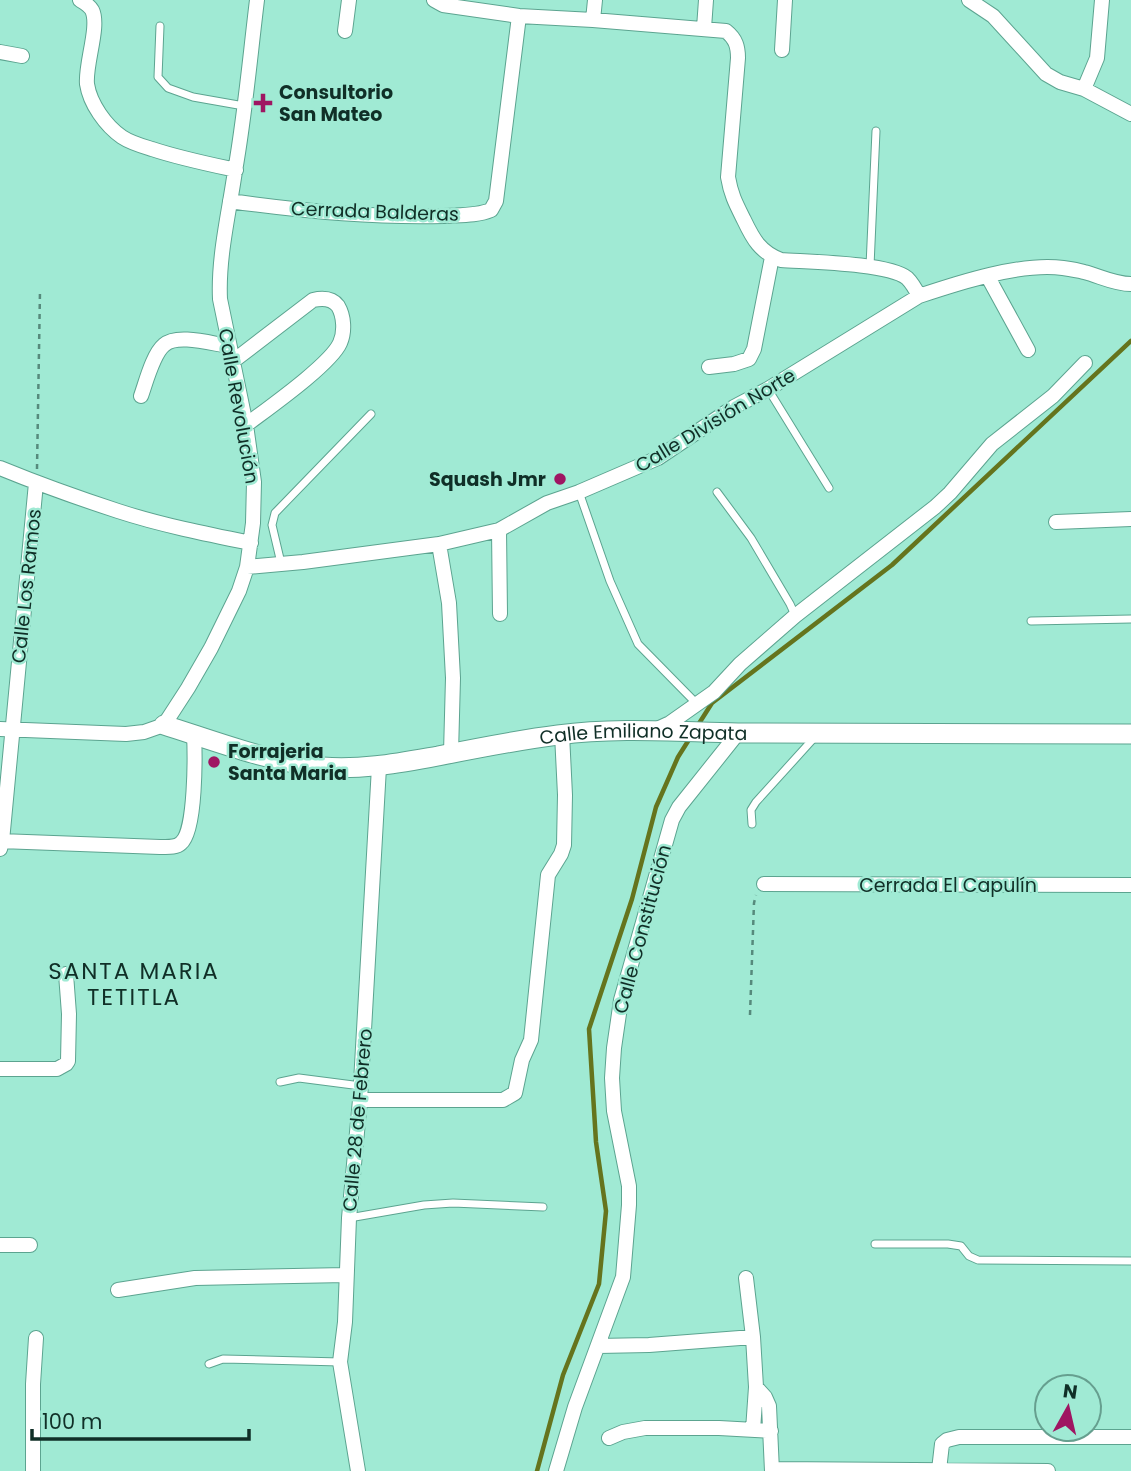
<svg xmlns="http://www.w3.org/2000/svg" width="1131" height="1471" viewBox="0 0 1131 1471" font-family="Poppins,sans-serif">
<rect width="100%" height="100%" fill="#a0ead4"/>
<g fill="none" stroke-linecap="round" stroke-linejoin="round">
<path stroke="#65741d" stroke-width="4.5" d="M698,725L712,703L892,565L1131,341
M537,1471L563,1375L599,1284L606,1211L596,1142L589,1029L632,899L656,807L678,757L690,738"/>
<defs>
<path id="lane" d="M160,26L158,77L168,88L193,97L244,106
M870,266L876,131
M768,389L829,488
M579,492L610,581L638,644L697,704
M717,492L751,538L790,604L795,615
M281,563L272,525L275,513L371,414
M1031,621L1131,619
M752,824L751,810L756,802L814,738
M280,1082L299,1078L361,1086
M349,1218L424,1205L453,1203L543,1207
M875,1244H948L961,1246L969,1256L978,1260L1131,1261
M209,1364L223,1359L340,1362"/>
<path id="street" d="M80,0C85,3 89,5 92,10C100,26 85,64 87,84C90,104 106,126 122,137C131,143 142,146 152,149C179,158 208,164 236,170
M434,0L443,5L519,16L593,20L726,31C736,39 738,47 738,58L728,177C731,195 736,204 744,220C753,239 760,252 781,260C808,262 888,263 907,278C912,283 916,290 919,296
M969,0L993,16L1046,74L1060,82L1084,89L1131,114
M593,20L595,0
M704,28L706,0
M345,31L349,0
M782,50L785,0
M0,52L22,56
M1084,89L1097,58L1102,0
M230,201C300,211 372,218 444,216C459,215 477,216 491,210L496,201L519,16
M988,277L1028,350
M232,362L313,300C322,298 332,298 338,306C344,316 345,332 340,343C330,365 267,409 246,425
M709,367L734,364L749,359L754,349L772,257
M141,396C146,382 153,354 164,345C177,333 213,344 229,346
M0,468C39,484 78,498 118,511C161,525 206,534 251,543
M1056,522L1131,519
M499,530L500,614
M439,544L449,603L453,678L451,753
M247,567L303,562L439,544L499,530L547,503L579,492L658,458L734,407L768,389L919,296C958,283 1022,262 1063,268C1070,269 1077,270 1084,272C1100,276 1114,284 1131,284
M0,729L126,734L144,732L164,725L188,688L211,648L239,591L247,567L253,523L254,482L246,425L220,299C218,257 229,213 235,171C245,115 250,57 257,0
M657,729L670,723L714,692L740,664L795,616L935,507L950,493L992,444L1053,396L1085,363
M0,841L160,847C167,847 176,848 181,843C196,831 195,754 194,734
M0,849L2,841L36,483
M764,884L1131,885
M0,1069H57L66,1064L68,1061L69,1014L66,974
M360,1100H503L515,1093L522,1060L531,1040L548,875L561,854L564,845L565,795L562,734
M0,1245H30
M746,1278L753,1337L756,1387L753,1430
M118,1290L195,1278L346,1275
M598,1346L649,1345L753,1337
M756,1387L765,1397L769,1406L772,1471
M609,1438L623,1432L645,1428H719L771,1431
M772,1469L1048,1471
M939,1470L942,1444L947,1440L959,1437H1131
M33,1471V1384L36,1338
M358,1471L340,1362L345,1322L349,1218L360,1100L379,767
M556,1471L575,1407L623,1277L629,1205V1186L614,1111L612,1078L614,1048L621,1000L672,820L679,807L738,733"/>
<g id="secondary">
<path id="s1" d="M164,725C215,741 268,762 322,767C363,770 398,763 438,756C478,748 518,740 558,735C618,727 678,732 738,733L1131,734"/>
</g>
</defs>
<use href="#lane" stroke="#5ca490" stroke-width="9"/>
<use href="#street" stroke="#5ca490" stroke-width="16"/>
<use href="#secondary" stroke="#5ca490" stroke-width="21"/>
<path stroke="#568a7c" stroke-width="2.5" stroke-dasharray="5 5" stroke-linecap="butt" d="M37,469L40,291
M750,1015L754,903L756,895"/>
<use href="#lane" stroke="#fff" stroke-width="7"/>
<use href="#street" stroke="#fff" stroke-width="14"/>
<use href="#secondary" stroke="#fff" stroke-width="19"/>
</g>
<g fill="#9f1562" stroke="#a0ead4" stroke-width="2.5">
<path d="M259.5 92.5h7v7h7v7h-7v7h-7v-7h-7v-7h7z"/>
<circle cx="560" cy="479" r="7"/>
<circle cx="214" cy="762" r="7"/>
</g>
<g text-anchor="middle" stroke-width="5" stroke-linejoin="round" paint-order="stroke">
<g font-size="19" font-weight="bold" fill="#102f27" stroke="#a0ead4" text-anchor="start">
<text x="279" y="99">Consultorio<tspan x="279" dy="22">San Mateo</tspan></text>
<text x="546" y="486" text-anchor="end">Squash Jmr</text>
<text x="228" y="758">Forrajeria<tspan x="228" dy="22">Santa Maria</tspan></text>
</g>
<g font-size="19" fill="#102f27" stroke="#a0ead4">
<text transform="translate(375 211) rotate(2)" y="7">Cerrada Balderas</text>
<text transform="translate(239 406) rotate(80)" y="7">Calle Revolución</text>
<text transform="translate(715 420) rotate(-31)" y="7">Calle División Norte</text>
<text transform="translate(26 586) rotate(-84)" y="7">Calle Los Ramos</text>
<text dy="7" stroke="none"><textPath href="#s1" startOffset="488">Calle Emiliano Zapata</textPath></text>
<text x="948" y="892">Cerrada El Capulín</text>
<text transform="translate(642 929) rotate(-75)" y="7">Calle Constitución</text>
<text transform="translate(357 1120) rotate(-85)" y="7">Calle 28 de Febrero</text>
</g>
<g font-size="23" letter-spacing="2" fill="#102f27" stroke="#a0ead4">
<text x="134" y="979">SANTA MARIA<tspan x="134" dy="26">TETITLA</tspan></text>
</g>
</g>
<g transform="translate(1068 1408) rotate(8)"><circle r="33" fill="#a0ead4" stroke="#669f8f" stroke-width="2"/>
<path d="M0-5L12 26L0 18L-12 26Z" fill="#9f1562"/>
<text y="-10" font-size="19" font-weight="bold" text-anchor="middle" fill="#102f27">N</text>
</g>
<path d="M32 1429v10h217v-10" fill="none" stroke="#102f27" stroke-width="3.5"/>
<text x="42" y="1429" font-size="21" fill="#102f27" stroke="#a0ead4" stroke-width="5" paint-order="stroke">100 m</text>
</svg>
